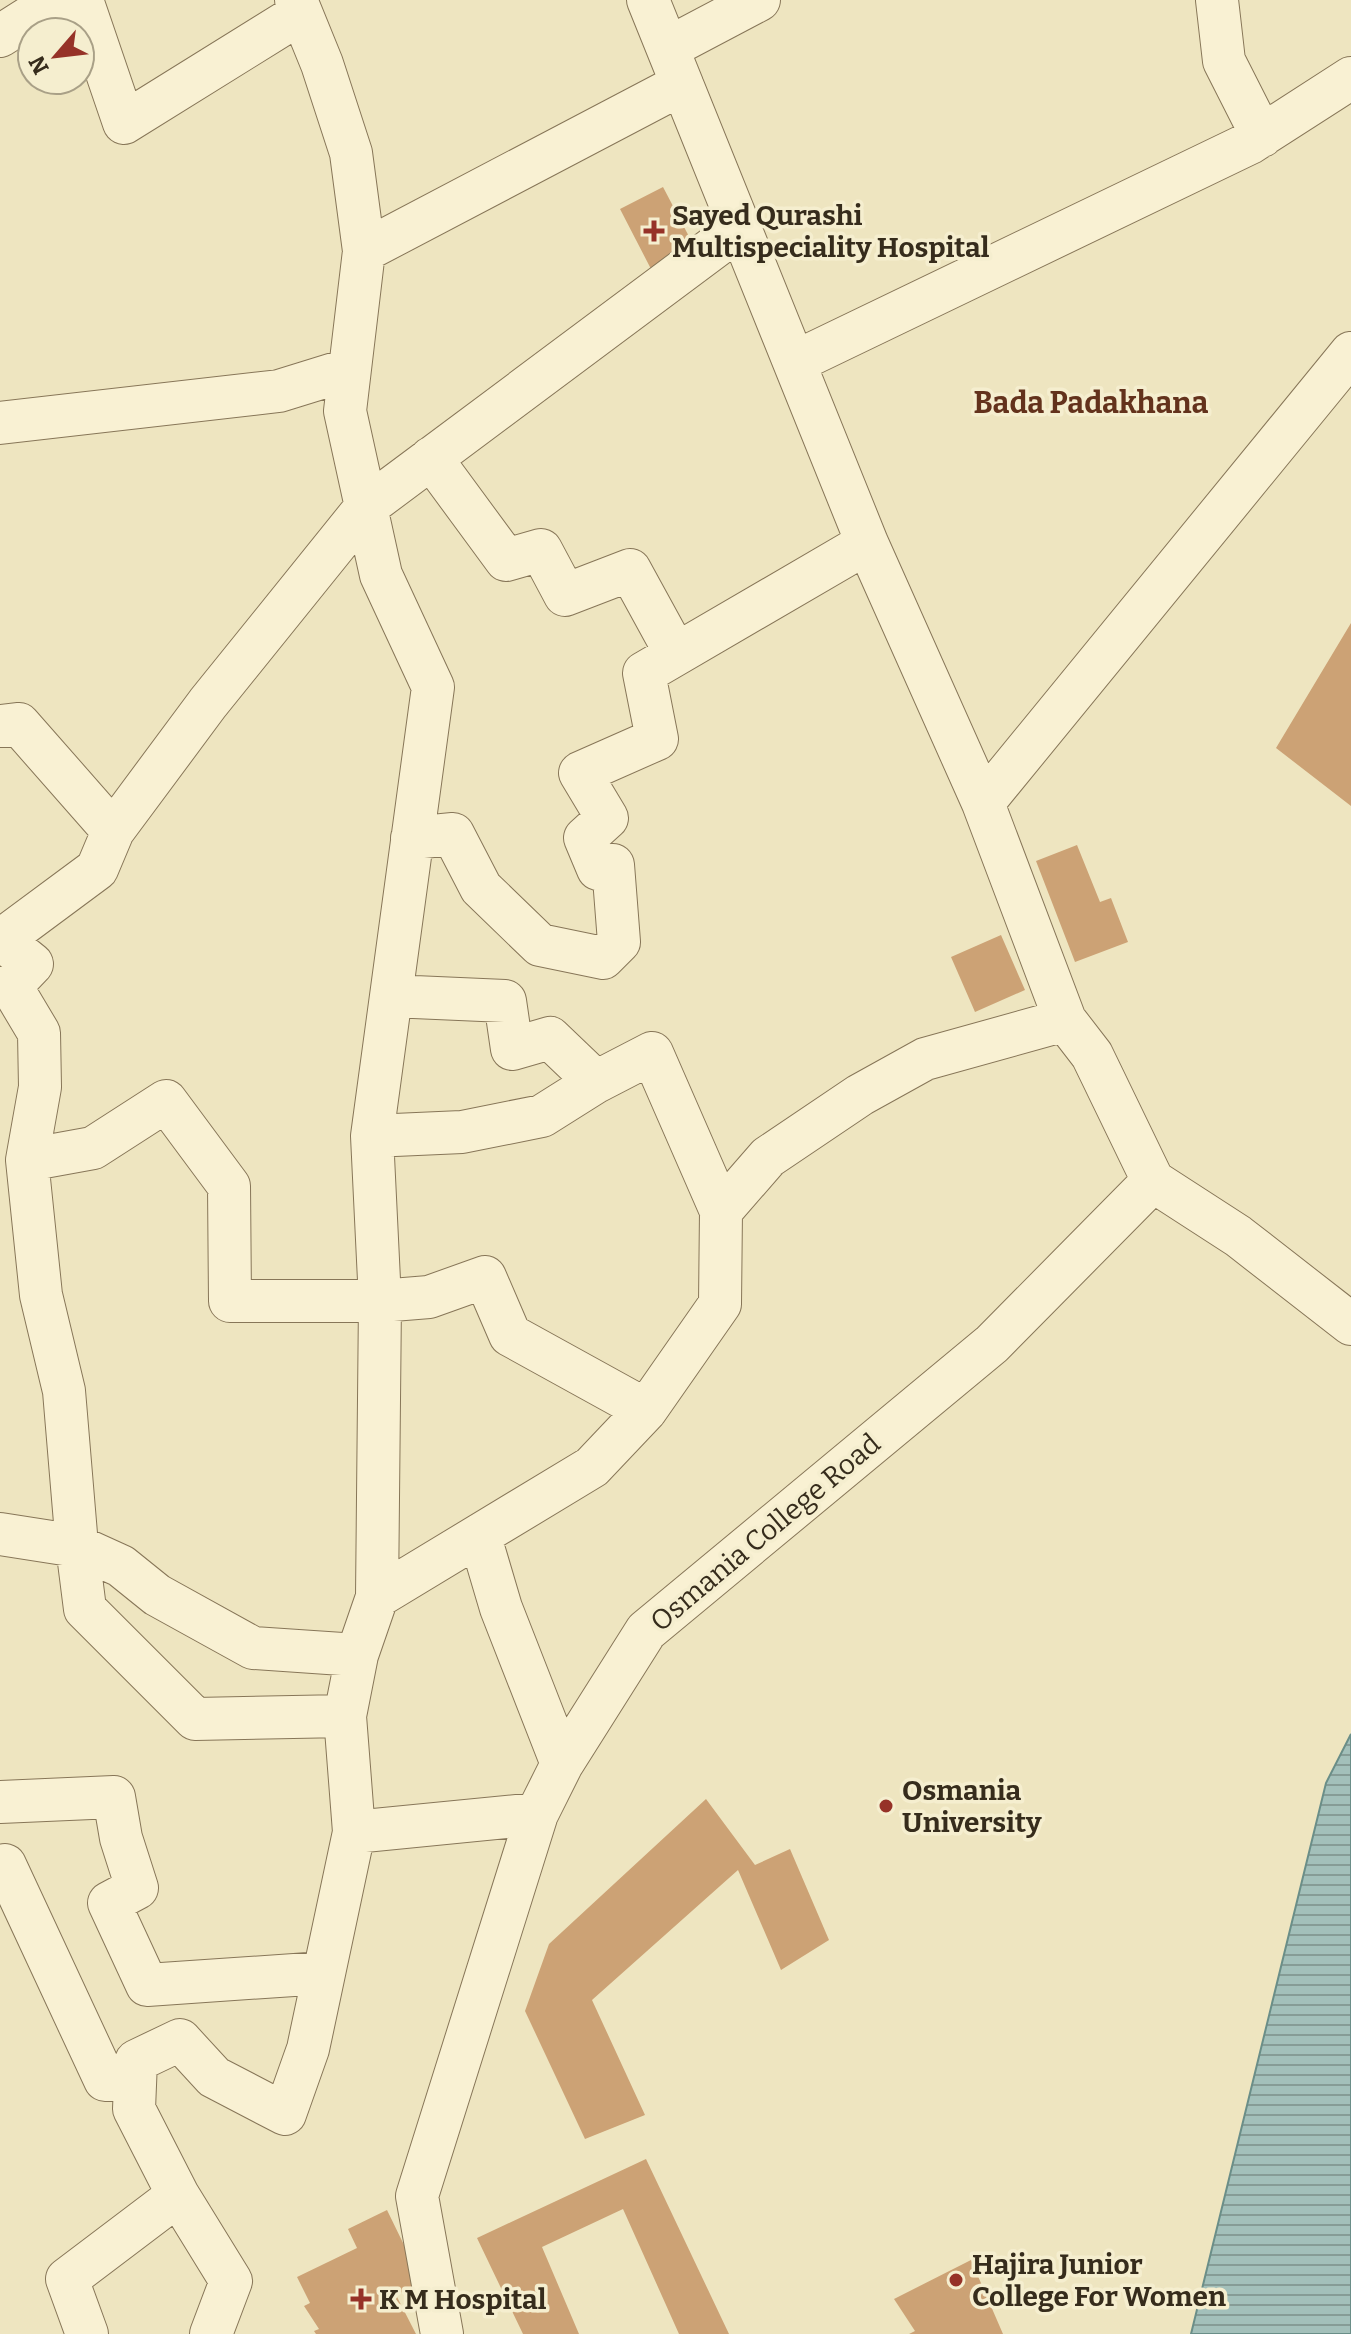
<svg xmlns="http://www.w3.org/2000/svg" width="1351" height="2334" viewBox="0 0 1351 2334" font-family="Bitter,serif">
<defs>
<pattern id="water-rules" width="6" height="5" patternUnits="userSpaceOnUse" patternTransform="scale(2)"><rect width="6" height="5" fill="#a3c0ba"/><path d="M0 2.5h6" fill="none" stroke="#869c96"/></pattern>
</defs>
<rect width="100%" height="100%" fill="#eee5c0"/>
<path fill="url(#water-rules)" stroke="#6a8e88" stroke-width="2" d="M1351,1734V2334H1191L1326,1783Z"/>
<path fill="#cca275" d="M663,187L694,246L651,269L620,209Z
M1351,623V806L1276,748Z
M1077,845L1100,902L1111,898L1128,942L1075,962L1036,861Z
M1001,935L1025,990L975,1012L951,957Z
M706,1799L755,1865L790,1849L829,1940L781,1970L738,1870L592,2000L645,2115L585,2139L525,2011L549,1944Z
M646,2159L729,2334H679L623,2209L542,2247L579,2334H523L477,2238Z
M387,2210L422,2282L396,2295L416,2334H316L314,2331L319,2329L304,2306L310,2303L297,2277L357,2248L348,2229Z
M971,2260L1003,2334H909L915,2331L894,2299Z"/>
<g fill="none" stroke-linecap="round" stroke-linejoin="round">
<defs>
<path id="minor" d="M82,0L124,123L301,13
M648,0L867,543L983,803L1065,1020L1092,1055L1153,1181L1238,1236L1351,1324
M1217,0L1224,61L1262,136
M0,36L57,0
M668,48L759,0
M364,251L682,84
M795,362L1250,143L1351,78
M0,423L279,391L350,369
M431,458L506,560L541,550L565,595L630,570L676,654
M0,726L19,724L113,831
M983,803L1351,353
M412,838L453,834L481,888L540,945L603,958L619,942L613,865L598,869L585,838L607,818L580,773L657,739L644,673L867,543
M1,939L32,964L11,986L39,1033L40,1087L27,1160L93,1148L166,1101L229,1186L230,1301H380L429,1297L485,1277L510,1335L646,1410
M0,941L97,869L113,831L208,703L366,507L740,228
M391,996L505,1001L512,1049L550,1038L596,1082L652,1053L721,1211
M372,1136L462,1132L542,1116L596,1082
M27,1160L41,1295L64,1391L77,1546L85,1609L195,1719L345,1716
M0,1534L77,1546L121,1566L157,1595L253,1648L357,1655
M480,1537L501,1608L562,1764
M377,1597L592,1467L646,1410L720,1304L721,1211L768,1157L860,1095L925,1059L1065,1020
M0,1802L114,1797L121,1838L137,1888L109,1903L147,1985L323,1973
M354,1832L537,1814
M0,1868L5,1865L105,2080L135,2077
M87,2334L67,2279L178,2195
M211,2334L231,2281L178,2195L134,2109L136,2061L180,2040L214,2077L285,2114L308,2049L354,1832L345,1716L357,1655L377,1597L380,1301L372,1136L433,687L381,575L345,411L364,251L351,153L322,64L296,0
M442,2334L417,2196L537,1814L562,1764L646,1631L992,1344L1153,1181"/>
</defs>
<use href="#minor" stroke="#877658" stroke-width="44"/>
<use href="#minor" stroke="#f9f1d3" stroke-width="42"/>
</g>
<g fill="#963228" stroke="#f5eecf" stroke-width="3">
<path d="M650 219h8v8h8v8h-8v8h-8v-8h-8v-8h8z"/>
<circle cx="886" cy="1806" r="8"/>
<circle cx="956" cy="2280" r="8"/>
<path d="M357 2287h8v8h8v8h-8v8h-8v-8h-8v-8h8z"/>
</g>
<g text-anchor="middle" stroke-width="7" stroke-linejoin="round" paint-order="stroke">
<g font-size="28" font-weight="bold" fill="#362c1c" stroke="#f5eecf" text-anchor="start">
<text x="672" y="225">Sayed Qurashi<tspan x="672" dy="32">Multispeciality Hospital</tspan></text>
<text x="902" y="1800">Osmania<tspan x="902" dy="32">University</tspan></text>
<text x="972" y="2274">Hajira Junior<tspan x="972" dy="32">College For Women</tspan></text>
<text x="379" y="2309">K M Hospital</text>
</g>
<g font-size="28" fill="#362c1c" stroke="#f5eecf">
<text transform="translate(765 1532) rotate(-40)" y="10">Osmania College Road</text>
</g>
<g font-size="30" font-weight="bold" fill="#63321c" stroke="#f5eecf">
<text x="1091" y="413">Bada Padakhana</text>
</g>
</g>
<g transform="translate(56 56) rotate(242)"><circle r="38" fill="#f5eecf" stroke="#a9a087" stroke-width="2"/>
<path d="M0-6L14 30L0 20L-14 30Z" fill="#963228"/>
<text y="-12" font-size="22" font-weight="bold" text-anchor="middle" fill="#362c1c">N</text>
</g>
</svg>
